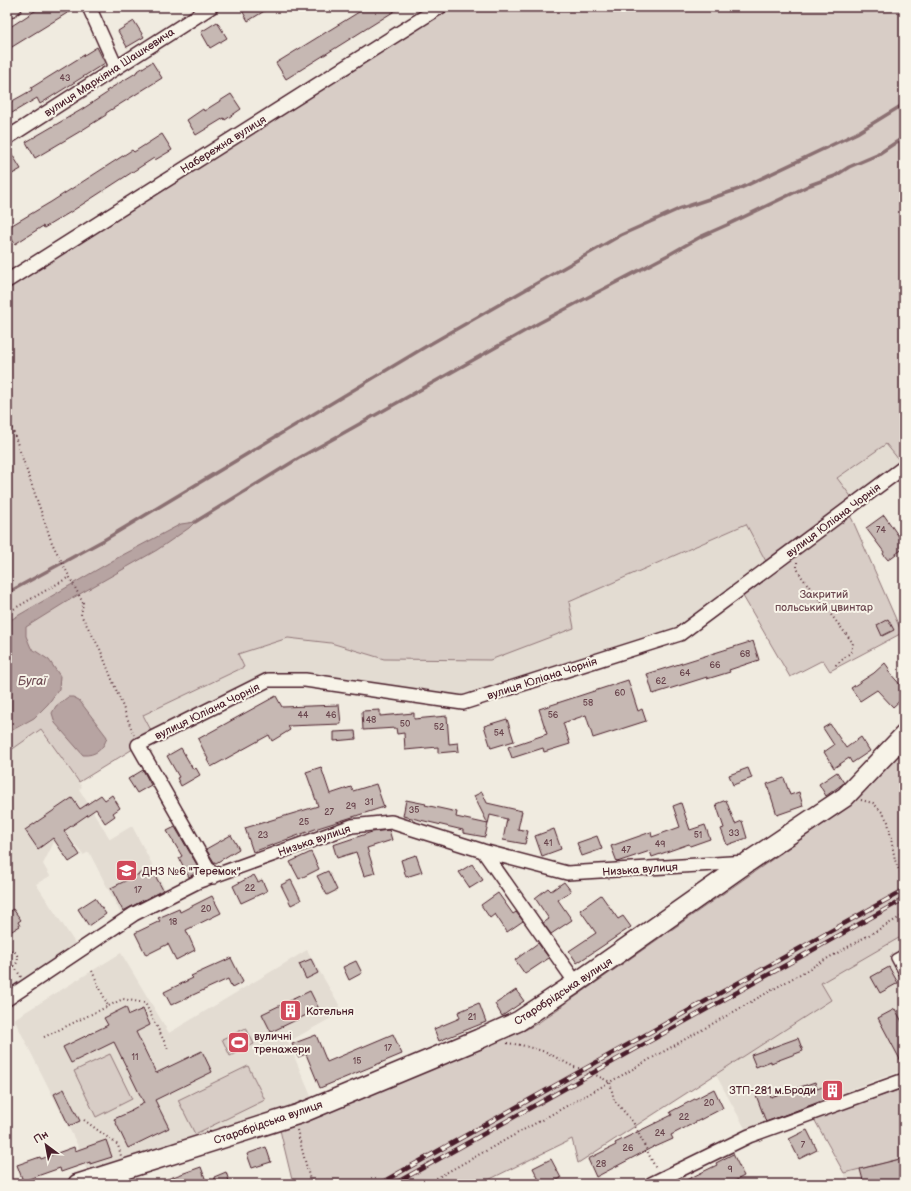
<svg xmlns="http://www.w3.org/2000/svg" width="911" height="1191" viewBox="0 0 911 1191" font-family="'Balsamiq Sans',sans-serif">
<rect width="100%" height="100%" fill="#f0ebe0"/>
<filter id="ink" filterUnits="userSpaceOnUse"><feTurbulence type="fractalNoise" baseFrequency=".025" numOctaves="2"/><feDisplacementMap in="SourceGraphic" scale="8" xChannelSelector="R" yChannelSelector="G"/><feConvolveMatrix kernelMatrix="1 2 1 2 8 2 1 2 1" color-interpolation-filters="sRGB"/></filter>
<g filter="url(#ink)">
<path fill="#e3dcd2" d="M886,443L904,466L856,503L837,478Z
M747,524L769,567L680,634L463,703L268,680L154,736L143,715L244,667L238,654L288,638L331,643L384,659L569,602Z
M41,729L82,787L79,789L110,839L132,826L166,891L121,914L89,852L83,855L66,833L55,840L43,864L50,876L36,884L77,946L7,993V753Z
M904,935V1070L822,1100V1102L746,1130L716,1075L578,1164L572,1140L481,1184H304L896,939Z
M307,950L340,1006L333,1017L288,1042L313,1101L88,1174L78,1146L14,1019L121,953L169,1033Z
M904,1158V1184H847L844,1173Z"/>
<path fill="#d8cdc6" stroke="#917678" d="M450,7H904V466L886,444L837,478L856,503L769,567L746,524L569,602L574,628L490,660L384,659L331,643L288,638L238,654L244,667L143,715L154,736L79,782L41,729L7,753V287L446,11Z
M847,512L852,519L902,633L830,671L823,660L790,677L740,591Z
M904,748V935L821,983L831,1000L578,1163L572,1139L480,1184H293L280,1130L310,1119L527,1029L538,1023L853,803Z
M246,1028L254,1044L230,1056L222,1039Z
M110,1054L132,1099L96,1117L74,1071Z
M248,1066L265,1100L195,1134L178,1100Z
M904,1088V1158L844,1173L814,1119Z"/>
<path fill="#b7a4a2" stroke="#8b6f72" d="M195,522L189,528L157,550L71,599L26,627V636L31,648L49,660L60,676L59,689L48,704L34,718L7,733V622L119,557L181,524Z
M68,697H73L79,700L107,737C104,749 95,756 83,755L55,723L52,713L56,706Z"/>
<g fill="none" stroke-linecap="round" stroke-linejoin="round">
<path stroke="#8b6f72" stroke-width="3.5" d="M195,522L299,458L539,323L670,254L702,236L729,224L810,185L835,176L849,167L877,155L904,137
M7,593L104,540L425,347L621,235L679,209L739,189L857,133L904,104"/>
</g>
<path fill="#c6b8b3" stroke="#4a1f2b" d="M41,7H77L7,50V29Z
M240,7H271L248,21Z
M367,7H401L286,79L276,63Z
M134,21L144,37L127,47L118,31Z
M217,22L227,38L210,48L201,32Z
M97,47L105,63L40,104L37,98L7,116V104L32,90L31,88Z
M152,62L162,78L106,113V115L79,132L35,158L26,142L81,110L107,93L106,91L136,73V72Z
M231,94L241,109L225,120L224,118L196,135L187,120L203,109L204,111Z
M162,134L172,150L155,160L154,158L69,213L44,228L43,226L15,244L7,232V228L51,202L132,150L134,152Z
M7,146L21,169L7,177Z
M884,515L904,544V548L888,560L883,554L884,552L866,528Z
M888,619L894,630L882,636L877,625Z
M753,641L759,660L729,670L730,672L707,679V677L653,694L647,674Z
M885,663L890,670L888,671L904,689V697L893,707L877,690L860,701L851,688L874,673Z
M628,680L638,711L642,709L646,721L593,738L586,715L563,723L570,744L544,752L543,748L512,758L508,747L547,734L539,709Z
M276,696L282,707L339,705L341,724L288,726L290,730L272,741L269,735L211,767L207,760L208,759L198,739Z
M380,710V716L414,713V719L447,716L449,744L458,743L459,751L438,753V747L405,750L404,733L397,734L396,728L363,730L362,711Z
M507,719L514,741L491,748L484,726Z
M830,724L846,748L861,737L870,751L852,763L849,758L834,768L824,752L834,745L823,728Z
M355,731L356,739L334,741V732Z
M181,748L193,769L196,768L200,775L181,786L177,778L179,777L167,756Z
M321,767L330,794L351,787L353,791L376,784L384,807L318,828L253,852L245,828L318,806L306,772Z
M748,768L752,778L733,785L729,775Z
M143,770L151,785L137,793L128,779Z
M837,772L844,783L826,796L819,784Z
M784,778L790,795L799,792L803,806L777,815L767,784Z
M482,792L487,803L522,811L518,829L528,831L525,844L503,840L507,819L490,815L485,837L463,833V830L403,816L406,800L426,804L425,805L457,812L456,817L488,824L474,796Z
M101,795L105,800L112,795L120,808L113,813L115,816L105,823L96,809L64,831L80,855L69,862L53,838L38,849L25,830L72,798L80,809Z
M726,800L735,824L742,821L747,838L727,845L721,829L724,828L716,804Z
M681,803L690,830L705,825L710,839L690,846L689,844L652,857L650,851L617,862L611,846L651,832L652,837L680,827L673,806Z
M175,827L200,870L189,877L179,858L182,856L167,831Z
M554,829L561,849L542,856L535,836Z
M389,830L392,840L367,848L375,873L364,876L356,852L337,858L333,845L372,832Z
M231,835L239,849L216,863L214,862L206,849Z
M597,836L602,849L582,856L577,843Z
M311,852L319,869L299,879L290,862Z
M416,855L422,872L406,877L401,860Z
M472,864L483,880L470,888L459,872Z
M151,868L163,890L123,911L111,888Z
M328,871L337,890L327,895L317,876Z
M254,875L258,882L262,880L267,891L241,903L233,886Z
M291,880L301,900L291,905L281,885Z
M564,882L571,891L558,900L572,920L551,934L543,923L549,919L535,898L548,888L551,891Z
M498,893L513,914L516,912L523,921L507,932L495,914L490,918L481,905Z
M601,895L618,919L623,916L631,927L577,963L569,951L596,933L580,910Z
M212,896L221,913L186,930L195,950L176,960L168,944L146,955L135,933L160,921L158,918L179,909L180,912Z
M95,898L106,914L89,926L78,909Z
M13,909L21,920L18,922L20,926L7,934V913Z
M538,943L549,958L525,974L515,960Z
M231,958L243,982L232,988L228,979L171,1005L164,992L193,978L191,976Z
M311,959L318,973L306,979L299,964Z
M356,961L362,973L349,980L343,967Z
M889,967L898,983L880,993L871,977Z
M516,990L524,1001L502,1016L495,1004Z
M310,991L319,1009L271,1032L262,1014Z
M479,1003L486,1022L439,1041L434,1029L460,1018L458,1012Z
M126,1007L129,1015L143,1009L150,1025L136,1032L156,1073L202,1051L212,1072L155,1100L169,1128L128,1148L114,1119L132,1111L131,1110L144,1103L114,1042L71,1063L63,1047L108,1025L104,1018Z
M895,1009L904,1025V1067L878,1018Z
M393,1034L402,1054L320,1088L306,1054L298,1057L292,1044L316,1035L327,1062Z
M798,1038L803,1051L771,1063V1061L756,1067L751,1055Z
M815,1082L817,1089L836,1082L840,1094L766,1122L756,1095L769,1090L771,1097Z
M64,1089L80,1121L69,1126L54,1094Z
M714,1089L723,1108L671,1135L673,1139L655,1147V1146L596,1177L588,1159L616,1145L615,1143L672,1115L670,1112Z
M807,1130L817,1150L799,1159L789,1139Z
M106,1140L112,1157L90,1164V1162L61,1172L60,1168L23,1181L17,1165L40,1157L41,1159L74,1147L75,1151Z
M266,1147L271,1162L252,1168L247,1154Z
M733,1154L744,1176L729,1184H678L717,1165L716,1163Z
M904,1158V1184H864L860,1169Z
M551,1159L561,1178L549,1184H541L533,1168Z
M201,1167L206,1181L198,1184H156V1183Z
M226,1172L230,1184H217L214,1177Z"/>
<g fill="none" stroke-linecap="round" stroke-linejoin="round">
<defs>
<path id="lane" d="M904,953L895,958L904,975"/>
<path id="street" d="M89,7L116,67
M7,12L15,7
M7,138L211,7
M7,281L440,7
M483,851L576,983
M213,877L138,745L268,680H305L463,703L680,634L904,467
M7,999L134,914L197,882L327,835L352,826L391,822L483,851L567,873L747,862
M651,1184L749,1136L904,1080"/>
<path id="secondary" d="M78,1184L299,1114L479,1039L519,1021L576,983L748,862L845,797L904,735"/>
</defs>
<use href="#lane" stroke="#4a1f2b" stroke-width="10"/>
<use href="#street" stroke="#4a1f2b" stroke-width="16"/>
<use href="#secondary" stroke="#4a1f2b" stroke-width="22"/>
<path stroke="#4a1f2b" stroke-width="2" stroke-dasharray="1 3" stroke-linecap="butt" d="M7,422L13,431L52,543L83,603L81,615L100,649L134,735
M797,562V568L801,576L853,643L851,652L836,665V668
M7,613L69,577
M861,800L873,803L882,812L888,822L895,860L899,871L904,873
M7,950L14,951C19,956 19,962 14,966L7,968
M14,966L21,977
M92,971L108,1006
M44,1037L123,999L145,1003L168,1049
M507,1043L521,1045L546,1052L574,1067L583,1069L610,1082L614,1100L633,1122L656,1169
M84,1120L118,1145L121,1156
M297,1130L310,1180L319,1184
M426,1184L610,1082L904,915"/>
<use href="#lane" stroke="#f7f3e8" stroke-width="7"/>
<use href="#street" stroke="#f7f3e8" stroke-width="13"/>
<use href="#secondary" stroke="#f7f3e8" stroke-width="19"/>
<defs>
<path id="rail" d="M379,1184L904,890
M394,1184L904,899"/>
</defs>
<use href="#rail" stroke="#4a1f2b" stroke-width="4.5"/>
<use href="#rail" stroke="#f7f3e8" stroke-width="3" stroke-dasharray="9" stroke-linecap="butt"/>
</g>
</g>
<defs>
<symbol id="school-square" viewBox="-11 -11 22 22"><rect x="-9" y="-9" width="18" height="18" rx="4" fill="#d1495b" stroke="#f7f3e8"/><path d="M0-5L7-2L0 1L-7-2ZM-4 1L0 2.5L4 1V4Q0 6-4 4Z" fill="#fff"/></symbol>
<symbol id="building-square" viewBox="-11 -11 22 22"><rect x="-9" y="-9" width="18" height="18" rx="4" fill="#d1495b" stroke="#f7f3e8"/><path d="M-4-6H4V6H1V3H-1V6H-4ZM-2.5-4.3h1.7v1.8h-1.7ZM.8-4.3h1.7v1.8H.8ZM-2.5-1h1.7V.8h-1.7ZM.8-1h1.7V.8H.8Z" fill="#fff"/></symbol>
<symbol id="stadium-square" viewBox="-11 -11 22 22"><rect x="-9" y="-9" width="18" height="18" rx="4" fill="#d1495b" stroke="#f7f3e8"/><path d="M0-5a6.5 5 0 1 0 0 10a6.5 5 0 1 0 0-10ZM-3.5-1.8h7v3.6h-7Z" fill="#fff"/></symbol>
</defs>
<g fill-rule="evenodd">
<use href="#school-square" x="114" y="858" width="25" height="25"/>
<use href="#building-square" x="278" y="998" width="25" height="25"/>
<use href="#stadium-square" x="226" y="1030" width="25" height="25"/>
<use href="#building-square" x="820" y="1078" width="25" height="25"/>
</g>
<g text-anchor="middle" stroke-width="4" stroke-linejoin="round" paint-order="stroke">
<g font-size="9" fill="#69454d">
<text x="65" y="81">43</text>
<text x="881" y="533">74</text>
<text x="745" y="657">68</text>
<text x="715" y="668">66</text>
<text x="685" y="676">64</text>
<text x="661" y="684">62</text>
<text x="620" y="696">60</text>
<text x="588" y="706">58</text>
<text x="303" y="718">44</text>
<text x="331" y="718">46</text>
<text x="553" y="718">56</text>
<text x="371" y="723">48</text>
<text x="405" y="727">50</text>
<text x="439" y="730">52</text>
<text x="499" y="736">54</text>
<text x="369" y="805">31</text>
<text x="351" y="809">29</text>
<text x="414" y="813">35</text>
<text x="329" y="815">27</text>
<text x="304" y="825">25</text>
<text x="734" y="836">33</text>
<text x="263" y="838">23</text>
<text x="698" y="838">51</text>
<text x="548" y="846">41</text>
<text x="660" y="847">49</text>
<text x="626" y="853">47</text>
<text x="250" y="891">22</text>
<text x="138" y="893">17</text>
<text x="206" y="912">20</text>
<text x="173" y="925">18</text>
<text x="472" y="1020">21</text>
<text x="388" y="1051">17</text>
<text x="135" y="1060">11</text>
<text x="357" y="1064">15</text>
<text x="709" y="1106">20</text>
<text x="684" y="1120">22</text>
<text x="660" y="1136">24</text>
<text x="803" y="1148">7</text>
<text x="628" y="1151">26</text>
<text x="601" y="1167">28</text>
<text x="730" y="1172">9</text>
</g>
<g font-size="11" fill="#4a1f2b" stroke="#f7f3e8">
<text transform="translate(109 72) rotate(-33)" y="4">вулиця Маркіяна Шашкевича</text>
<text transform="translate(223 144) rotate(-32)" y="4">Набережна вулиця</text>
<text transform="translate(833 520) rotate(-37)" y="4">вулиця Юліана Чорнія</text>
<text transform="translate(542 678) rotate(-18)" y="4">вулиця Юліана Чорнія</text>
<text transform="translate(207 711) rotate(-26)" y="4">вулиця Юліана Чорнія</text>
<text transform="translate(314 840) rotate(-19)" y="4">Низька вулиця</text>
<text transform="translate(640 869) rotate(-4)" y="4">Низька вулиця</text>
<text transform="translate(563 991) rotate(-33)" y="4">Старобрідська вулиця</text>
<text transform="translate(268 1122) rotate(-19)" y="4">Старобрідська вулиця</text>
</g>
<g font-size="11" fill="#6e4a52" stroke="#f7f3e8">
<text x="824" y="598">Закритий<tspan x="824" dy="13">польський цвинтар</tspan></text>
</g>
<g font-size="11" fill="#4a1f2b" stroke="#f7f3e8" text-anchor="start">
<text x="142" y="875">ДНЗ №6 "Теремок"</text>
<text x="306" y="1015">Котельня</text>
<text x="254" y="1040">вуличні<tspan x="254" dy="13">тренажери</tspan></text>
<text x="816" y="1094" text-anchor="end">ЗТП-281 м.Броди</text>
</g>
<g font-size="12" font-style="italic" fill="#704e55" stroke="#f7f3e8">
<text x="32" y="685">Бугаї</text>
</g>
</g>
<rect width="911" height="1191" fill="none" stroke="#f7f3e8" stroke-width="24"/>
<rect x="12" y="12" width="887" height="1167" fill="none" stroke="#4a1f2b" stroke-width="1.5" filter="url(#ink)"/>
<g transform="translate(46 1145) rotate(328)" stroke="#f7f3e8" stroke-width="3" paint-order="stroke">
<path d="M0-3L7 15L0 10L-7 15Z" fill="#4a1f2b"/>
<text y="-6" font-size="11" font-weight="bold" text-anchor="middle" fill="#4a1f2b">Пн</text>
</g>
</svg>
